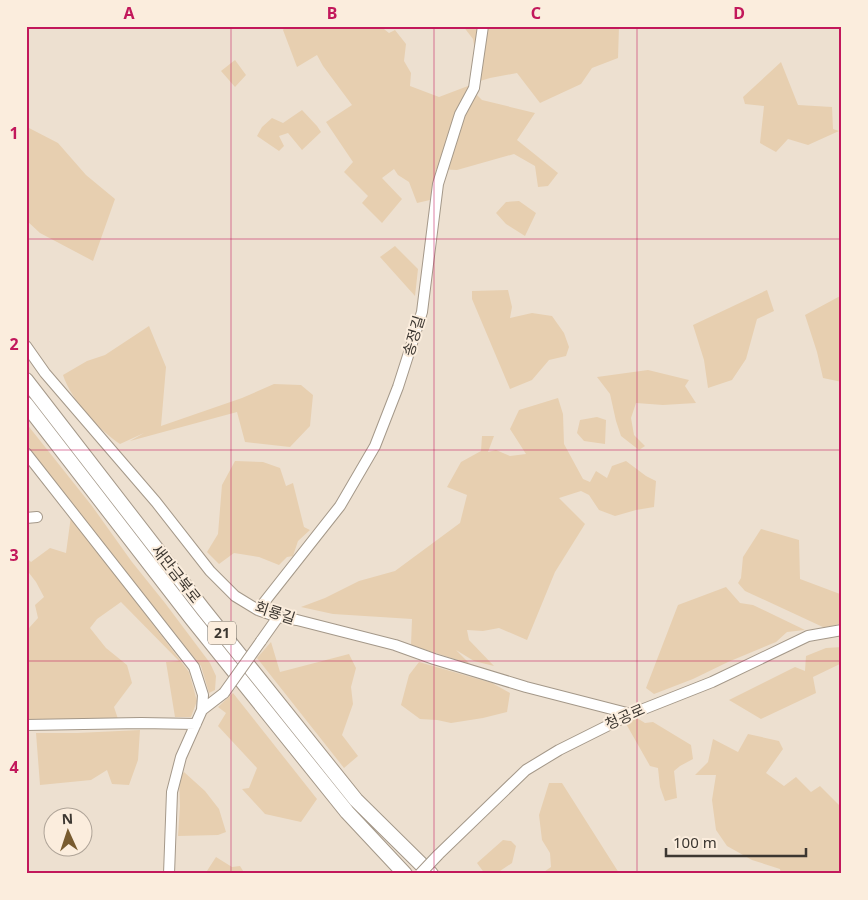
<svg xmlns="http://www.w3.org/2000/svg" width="868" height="900" viewBox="0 0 868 900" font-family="'Noto Sans','Noto Sans KR',sans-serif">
<rect width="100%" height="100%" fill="#ede0d0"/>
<path fill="#e7cfb0" d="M285,26H380L389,33L395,30L406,44L404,61L411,73L410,86L439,97L468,86L482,100L535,113L517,140L558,173L548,186L538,187L535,166L514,154L457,170L436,169L430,200L417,203L409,182L398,175L394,169L382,178L402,199L382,223L362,203L368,196L344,172L353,162L326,122L352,105L323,66L317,55L297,67L283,30Z
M463,26H619L618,58L592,68L581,84L540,103L517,73L490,78L480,81L473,39Z
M235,60L246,75L235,87L221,71Z
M781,62L798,105L832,107L833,129L839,131L808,145L788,139L776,152L760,143L764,106L745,104L743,97Z
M302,110L317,126L321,132L302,150L288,133L279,136L284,146L279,151L257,136L262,127L272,118L283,123Z
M29,128L58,143L86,175L115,199L93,261L40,233L26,220V133Z
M519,201L536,213L525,236L506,224L496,213L506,202Z
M395,246L418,269L415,296L380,257Z
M508,290L512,307L510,318L532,313L552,316L564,333L569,347L566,356L549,360L532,380L510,389L472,299V291Z
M767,290L774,311L757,319L746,359L732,380L708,388L704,360L693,325Z
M842,295V382L823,378L817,352L805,315Z
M149,326L166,367L161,426L242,398L274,384L301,385L313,395L310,426L290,447L245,442L237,412L130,441L144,433L120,444C99,430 71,400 63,375L87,361L105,355Z
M648,370L689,380L685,386L696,403L663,405L636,403L631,418L634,435L645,446L639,450L621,436L616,421L610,394L597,377Z
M558,398L563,414L564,444L583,479L590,482L596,471L607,478L612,466L626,461L646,476L656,481L654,507L636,510L615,516L599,510L589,495L581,491L559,498L585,524L555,572L527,640L499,628L483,631L467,630L469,640L494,666L474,661L456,650L470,664L411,645L412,619L333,614L301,607L325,598L359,581L395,571L460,523L467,495L447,487L461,462L481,451L482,436H494L488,452L496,450L510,456L526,454L510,429L519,410Z
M597,417L606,420L605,444L584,441L577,433L580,420Z
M26,423L92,506L132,562L165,603L210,663L216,676L215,690L209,693L201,666L26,446Z
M235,461L263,462L280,468L286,486L293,483L304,527L310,530L298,541L293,556L287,557L279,565L259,557L234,553L219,564L207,552L218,534L222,485Z
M71,516L189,672L197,701L191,717H175L166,662L179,661L121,602L97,619L90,628L106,648L127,665L132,683L114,707L118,719L30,722L26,715V627L29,628L38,618L35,605L44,597L36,582L26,569V557L31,562L50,548L66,553Z
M761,529L799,540L800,579L840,594L842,606V623L825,628L745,591L738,583L741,578L743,557Z
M726,587L740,603L753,605L805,630L787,632L776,642L728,662L693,679L654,694L646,688L678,605Z
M271,642L280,672L349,654L356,668L351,687L353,704L342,735L358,756L344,768L257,658Z
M842,647V663L813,677L816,693L761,719L729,700L795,667L805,671L806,656L826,648Z
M419,662L492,683L510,693L507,712L483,718L451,723L437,720L420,719L401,705L409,675Z
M233,693L317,799L301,822L265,814L242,789L249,788L257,768L218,726L226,713L218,707Z
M637,718L645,723L653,722L691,745L693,759L680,766L674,771L677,798L665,801L660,787L658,768L650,766L625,722Z
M140,730L138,760L129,785L112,784L107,770L91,780L40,785L36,733H77Z
M748,734L779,741L783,749L766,773L784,786L796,777L811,792L820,786L842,808V874H781L780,869L752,860L727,846L716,830L712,800L716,775H695L708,762L713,739L738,752Z
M184,772L205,791L219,809L226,832L218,835L178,836L180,806L179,778Z
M549,783H562L619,873L633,874H541L551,867L550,853L542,840L539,815Z
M503,840L511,841L516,846L512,863L497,873L485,874L477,863Z
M216,857L232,867L240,866L245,874H205Z"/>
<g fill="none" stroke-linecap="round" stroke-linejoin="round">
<defs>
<path id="minor" d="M26,346L45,373L156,502L210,571L235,596L258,610L278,617L297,620L395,645L434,659L526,687L631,714
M26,453L194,667L203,695L202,710L181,757L172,792L169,874
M26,518L37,517
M258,610L340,506L375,446L398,387L422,312L438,184L460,114L474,88L483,26
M261,641L278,617
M202,710L224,693
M26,725L141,723L196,724
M438,855L526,770L559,750L631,714L712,682L808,636L842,630"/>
<path id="highway" d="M26,380L203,609L356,800L431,874
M26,404L192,619L347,812L405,874"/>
</defs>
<use href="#minor" stroke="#a49889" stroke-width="12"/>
<use href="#highway" stroke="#a49889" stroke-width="16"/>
<use href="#minor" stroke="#fff" stroke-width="10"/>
<use href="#highway" stroke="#fff" stroke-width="14"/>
<defs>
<path id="minor-bridge" d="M224,693L261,641
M420,874L438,855"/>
</defs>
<use href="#minor-bridge" stroke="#a49889" stroke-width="12" stroke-linecap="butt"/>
<use href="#minor-bridge" stroke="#fff" stroke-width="10"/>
</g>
<path fill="none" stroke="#c2185b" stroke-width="1" stroke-opacity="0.55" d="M231,26V874M434,26V874M637,26V874M26,239H842M26,450H842M26,661H842"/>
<g text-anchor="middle" stroke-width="4" stroke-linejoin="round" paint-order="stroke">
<rect fill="#fbeddd" stroke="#756e65" stroke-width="1" x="208" y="621.5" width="28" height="23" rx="4"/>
<g font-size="14" font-weight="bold" fill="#3c3731">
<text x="222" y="638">21</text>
</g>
<g font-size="15" fill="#3c3731" stroke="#fbeddd">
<text transform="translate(414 336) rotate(-73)" y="5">송정길</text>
<text transform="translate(176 574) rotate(52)" y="5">새만금북로</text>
<text transform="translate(275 613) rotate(18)" y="5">회룡길</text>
<text transform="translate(625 717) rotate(-24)" y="5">청공로</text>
</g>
</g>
<rect width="868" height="900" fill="none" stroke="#fbeddd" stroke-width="55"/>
<g transform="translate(68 832) rotate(357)"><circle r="24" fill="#fbeddd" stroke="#afa498"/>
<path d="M0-4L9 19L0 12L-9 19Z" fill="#785b2f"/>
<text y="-8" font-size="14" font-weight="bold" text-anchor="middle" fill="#3c3731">N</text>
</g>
<path d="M666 848v8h140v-8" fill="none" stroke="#3c3731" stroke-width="2.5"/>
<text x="673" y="848" font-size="15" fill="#3c3731" stroke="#fbeddd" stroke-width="4" paint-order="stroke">100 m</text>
<rect x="28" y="28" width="812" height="844" fill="none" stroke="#c2185b" stroke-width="2"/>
<g font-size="16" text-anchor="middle" font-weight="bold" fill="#c2185b">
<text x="129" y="19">A</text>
<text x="332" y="19">B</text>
<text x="536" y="19">C</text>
<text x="739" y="19">D</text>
<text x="14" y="139">1</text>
<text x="14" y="350">2</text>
<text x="14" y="561">3</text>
<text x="14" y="773">4</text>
</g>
</svg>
